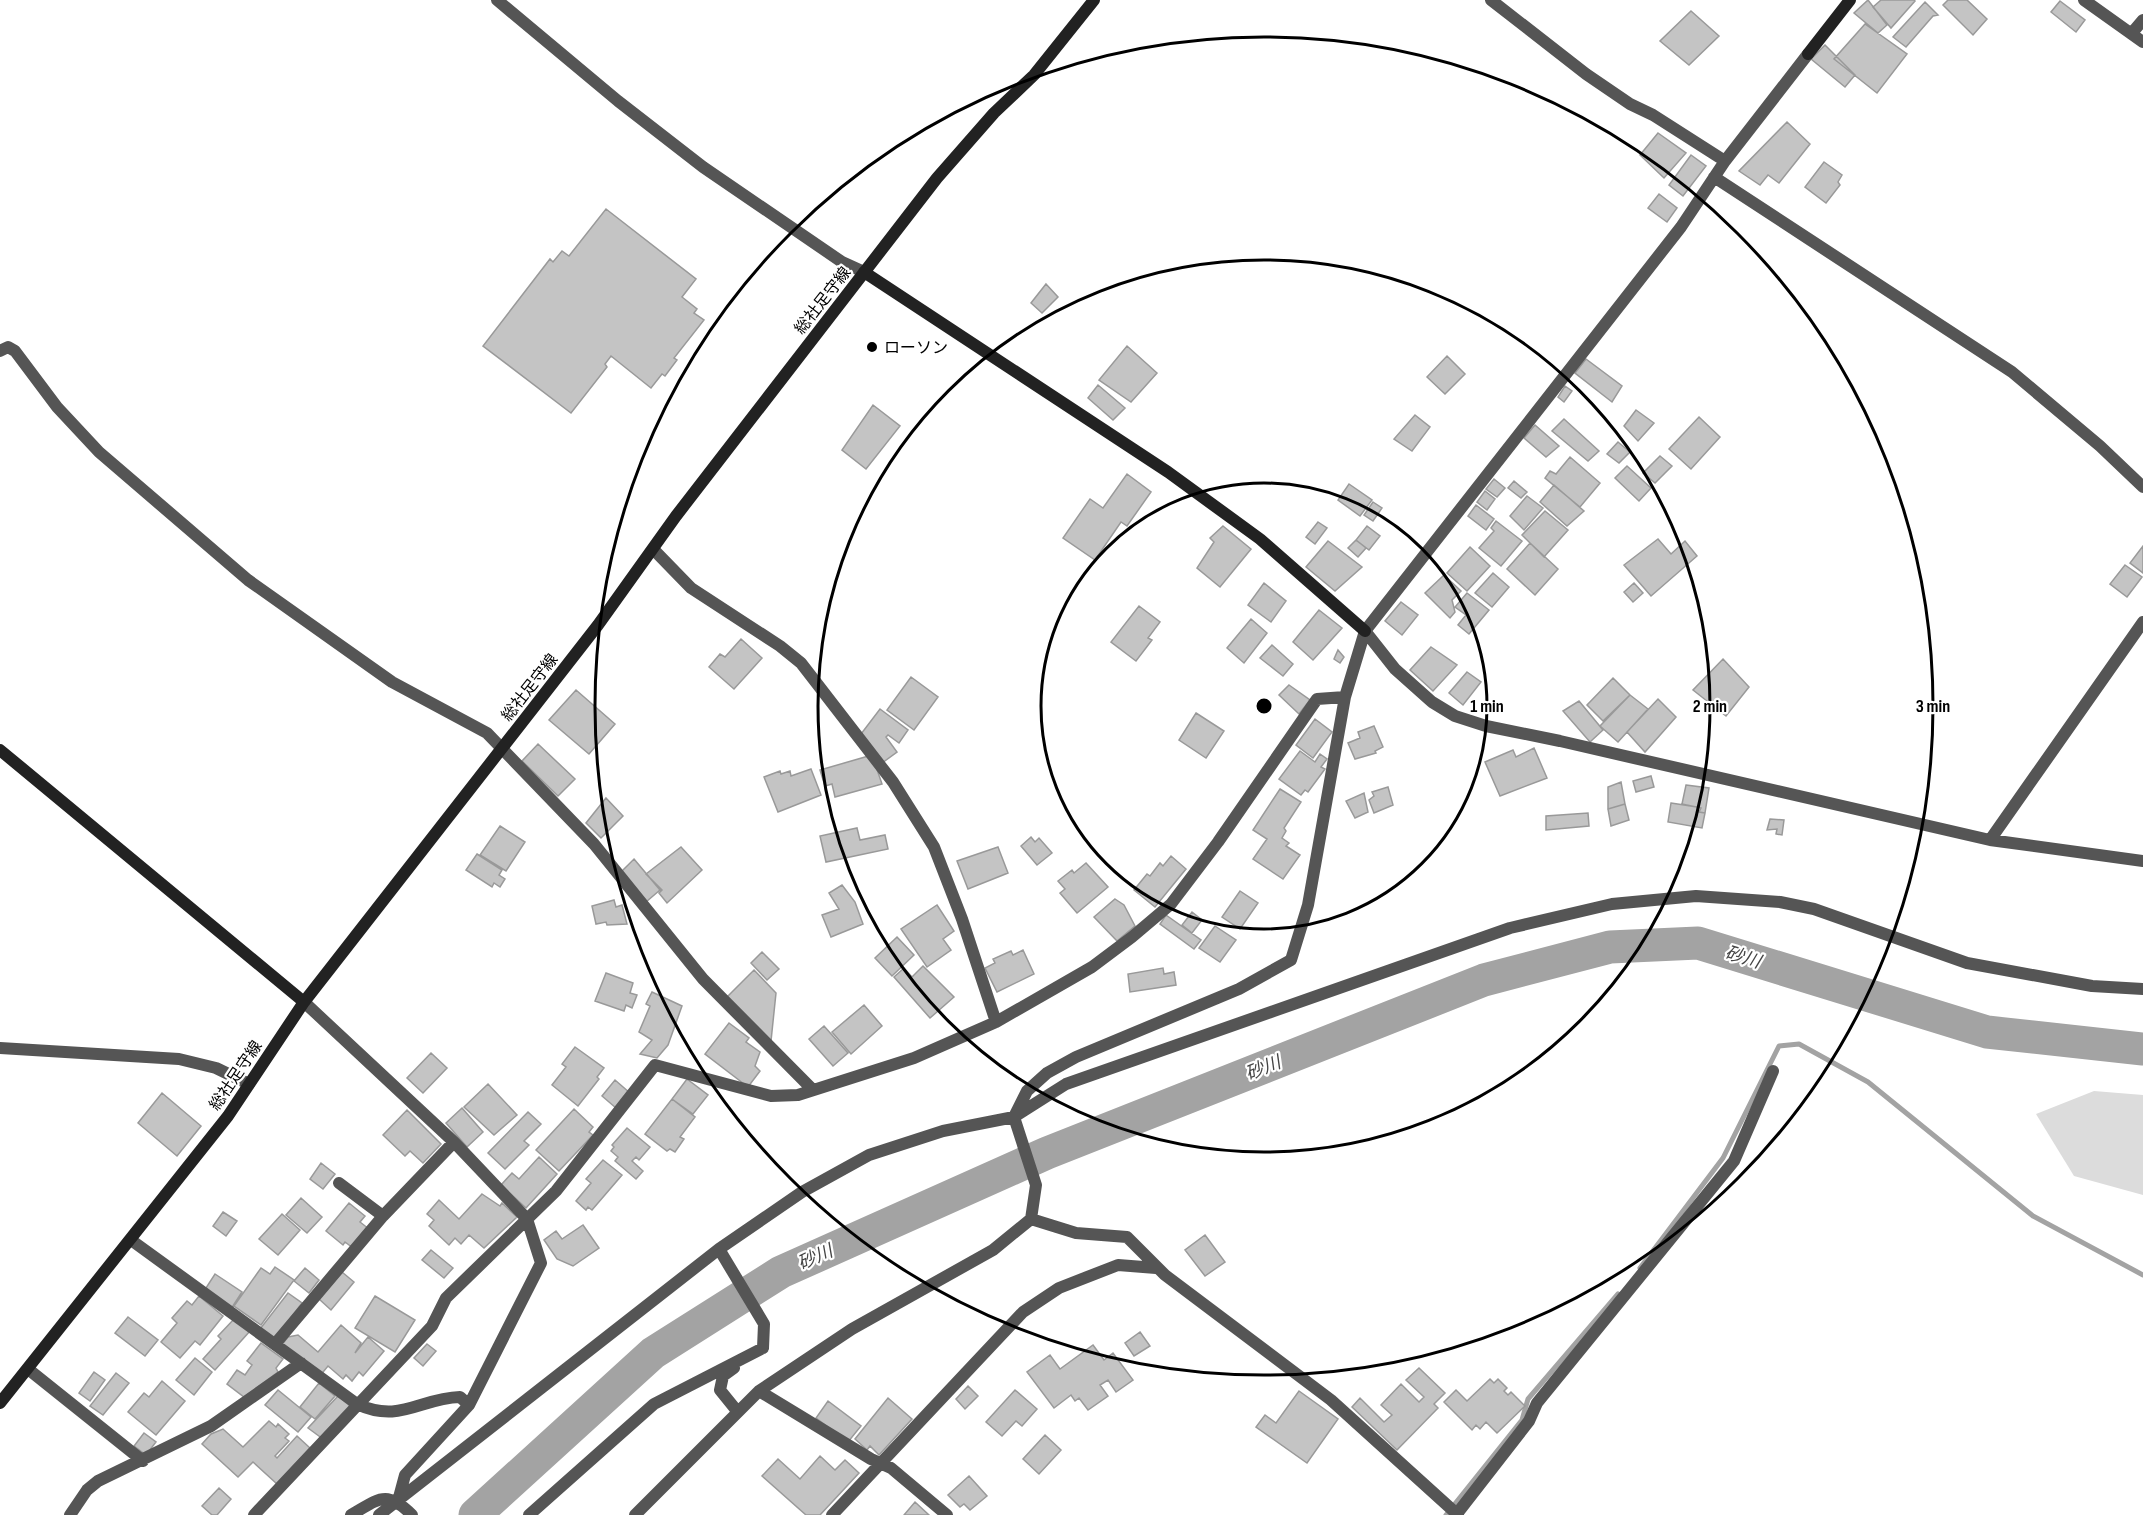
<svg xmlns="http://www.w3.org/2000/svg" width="2143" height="1515" viewBox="0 0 2143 1515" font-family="'Sofia Sans Condensed','Noto Sans JP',sans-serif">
<rect width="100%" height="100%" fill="#fff"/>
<path fill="#dcdcdc" d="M2094,1091L2143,1095V1195L2074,1176L2036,1114Z"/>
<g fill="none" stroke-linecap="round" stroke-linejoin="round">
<path stroke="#a3a3a3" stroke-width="5" d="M1640,1268L1723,1158L1779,1046L1799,1044L1868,1082L2033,1216L2143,1275
M1446,1515L1522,1420L1528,1399L1618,1294"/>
<path stroke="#a3a3a3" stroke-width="33" d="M475,1515L653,1353L781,1272L1047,1153L1484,980L1610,947L1698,943L1987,1032L2143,1049"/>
</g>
<path fill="#c4c4c4" stroke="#999" stroke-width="1.5" d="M1868,0L1887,25L1878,33L1854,13Z
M1881,0H1914L1915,1L1891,28L1873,7Z
M1948,0H1967L1987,19L1973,35L1943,5Z
M2060,1L2085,20L2076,32L2051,12Z
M1925,2L1938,15L1933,16L1906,47L1893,37Z
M1691,11L1719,36L1689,65L1660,41Z
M1865,24L1907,54L1877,93L1834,59Z
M1825,45L1855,75L1845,87L1811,59Z
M1787,122L1810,144L1779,183L1768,175L1760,185L1739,171Z
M1658,133L1686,153L1664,178L1640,155Z
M1691,155L1706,166L1683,196L1669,185Z
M1824,162L1842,175L1838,182L1840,185L1826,203L1805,187Z
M1659,194L1677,208L1667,222L1648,208Z
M606,209L696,279L682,297L697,309L694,313L704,320L674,358L677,360L665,376L662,374L651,388L611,356L605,364L607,367L571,413L483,346L550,259L553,262L562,251L569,256Z
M1046,284L1058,297L1042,313L1031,303Z
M1127,346L1157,373L1131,402L1099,380Z
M1447,356L1465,374L1445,394L1427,377Z
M1586,359L1622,386L1612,402L1575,373Z
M1098,385L1125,408L1113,420L1088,398Z
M1565,386L1572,391L1564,402L1558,397Z
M873,405L900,426L866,469L842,450Z
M1636,410L1654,423L1638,441L1624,426Z
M1415,415L1430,427L1412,451L1394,439Z
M1699,417L1720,437L1691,469L1669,449Z
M1564,419L1599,451L1588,461L1552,431Z
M1535,425L1559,446L1546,457L1524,438Z
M1618,442L1630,452L1619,463L1607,454Z
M1660,456L1672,466L1655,483L1643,473Z
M1570,457L1600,483L1580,507L1545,478L1550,471L1556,474Z
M1627,466L1651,488L1639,501L1615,478Z
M1127,474L1151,492L1127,526L1121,522L1095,560L1063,538L1090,499L1103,508Z
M1494,479L1505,488L1497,497L1486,489Z
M1514,481L1527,492L1521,498L1508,488Z
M1349,484L1372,500L1360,516L1338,500Z
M1554,485L1584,511L1567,526L1540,502Z
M1485,491L1495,499L1487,510L1477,502Z
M1527,496L1543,508L1524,530L1510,516Z
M1373,502L1382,508L1373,521L1364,515Z
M1476,505L1494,519L1486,530L1468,516Z
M1545,511L1568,530L1544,557L1522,535Z
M1496,521L1522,541L1501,566L1479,548L1494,531L1491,528Z
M1318,522L1327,528L1315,544L1306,537Z
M1223,526L1251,549L1220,587L1197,568L1214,542L1210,538Z
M1367,526L1380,536L1369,550L1356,540Z
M1658,539L1671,554L1685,541L1697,556L1651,596L1624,565Z
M1356,540L1366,548L1358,557L1348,548Z
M1328,541L1362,567L1335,591L1306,567Z
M1530,543L1558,569L1535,595L1507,569Z
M2143,546V573L2130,563Z
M1470,547L1490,566L1467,591L1447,573Z
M2125,565L2142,577L2127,597L2110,584Z
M1493,573L1509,587L1492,607L1475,593Z
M1444,575L1461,591L1452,600L1455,612L1450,618L1425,593Z
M1264,583L1286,601L1271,622L1248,605Z
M1634,583L1643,593L1633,602L1624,592Z
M1467,593L1489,610L1469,634L1458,625L1466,615L1455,607Z
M1401,602L1418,615L1402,635L1385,621Z
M1139,606L1160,622L1148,638L1152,640L1136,661L1111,642Z
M1319,610L1342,628L1313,660L1293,642Z
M1251,619L1267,633L1244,663L1227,648Z
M741,639L762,658L734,689L709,667L720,654L725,657Z
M1272,645L1293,664L1283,676L1260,658Z
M1431,647L1457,665L1433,691L1410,670Z
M1338,650L1344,657L1340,663L1334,659Z
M1723,659L1749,687L1726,716L1693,690Z
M1467,672L1481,682L1463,705L1449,693Z
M911,677L938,697L914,730L887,710Z
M1613,678L1630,695L1603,721L1587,705Z
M1289,685L1310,700L1299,714L1279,695Z
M576,690L615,724L589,754L549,720Z
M1630,695L1648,709L1618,742L1600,726Z
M1658,699L1676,717L1645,752L1627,732Z
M1579,701L1603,730L1590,742L1563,711Z
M880,709L908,730L899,743L888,735L886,737L897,752L882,763L861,734Z
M1196,713L1224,731L1206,758L1179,740Z
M1315,719L1332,732L1313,758L1296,745Z
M1374,726L1383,747L1375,751L1376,753L1355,759L1348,743L1360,738L1358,732Z
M538,744L575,779L558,796L522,761Z
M1534,748L1547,778L1500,796L1485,762L1513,750L1516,757Z
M1300,751L1315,762L1320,754L1327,759L1321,767L1325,769L1308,792L1305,790L1301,795L1279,779Z
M872,755L882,784L835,797L832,784L825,786L820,770Z
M811,769L821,795L778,812L764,777L780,771L781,774L790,771L791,776Z
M1651,776L1654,787L1636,792L1633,781Z
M1621,782L1625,804L1608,809V787Z
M1686,785L1709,788L1705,813L1699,812L1701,808L1682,804Z
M1388,787L1393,805L1374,813L1369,800L1374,796L1372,792Z
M1280,789L1301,802L1284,828L1286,831L1282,838L1289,843L1286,846L1300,855L1283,879L1253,859L1267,839L1253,830Z
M1364,793L1368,812L1355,818L1346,801Z
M606,798L623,816L601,838L586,823Z
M1671,803L1697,807L1699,812L1705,813L1702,828L1668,822Z
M1625,804L1629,820L1611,826L1608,809Z
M1588,813L1589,826L1546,830V816Z
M1770,819L1784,820L1782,835L1776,834L1777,829L1767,830Z
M500,826L525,842L506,871L480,855Z
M857,828L860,840L885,835L888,849L826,862L820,836Z
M1031,837L1035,842L1039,838L1052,853L1037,865L1021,846Z
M681,847L702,870L667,903L659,893L662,890L646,874Z
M998,847L1008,873L968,889L957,861Z
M477,854L502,870L499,875L505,879L500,887L494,883L492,887L466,870Z
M1171,856L1186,869L1155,907L1134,890L1147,874L1150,876L1160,863L1163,866Z
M634,859L660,890L646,902L620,873Z
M1086,863L1108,887L1077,913L1060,893L1065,889L1058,881L1072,870L1074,873Z
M842,885L855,902L863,924L831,937L822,915L839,909L829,893Z
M1240,891L1258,903L1240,929L1222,917Z
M1115,899L1124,905L1135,926L1117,941L1094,917Z
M614,900L616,907L622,905L627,924L607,925L606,922L596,924L592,906Z
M937,905L954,931L943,939L951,950L927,967L901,929Z
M1192,912L1202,920L1192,933L1182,925Z
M1166,915L1201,940L1194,949L1160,924Z
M1215,926L1236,940L1220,962L1199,948Z
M897,937L914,955L892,976L875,958Z
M1023,950L1034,974L997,992L985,968L995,963L993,959L1011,951L1013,955Z
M762,952L779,969L767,980L751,963Z
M923,966L954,997L930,1018L894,977L904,968L912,977Z
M1163,968L1164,974L1174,972L1176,985L1130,992L1128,974Z
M754,970L776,993L771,1041L727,997Z
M606,973L633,983L630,993L637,995L632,1008L626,1005L624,1011L595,1001Z
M652,992L682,1006L668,1045L657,1058L640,1054L652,1040L639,1032L650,1006L646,1004Z
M864,1005L882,1026L851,1054L832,1032Z
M729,1023L749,1038L746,1042L760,1052L755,1066L760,1071L748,1087L705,1054Z
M824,1026L848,1053L833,1066L809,1039Z
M575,1047L604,1068L597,1077L599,1079L578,1106L552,1085L566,1067L562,1064Z
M431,1053L447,1068L423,1093L407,1078Z
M687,1079L708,1095L693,1114L672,1099Z
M615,1080L630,1093L616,1108L602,1096Z
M488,1084L517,1115L494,1135L464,1107Z
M162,1093L201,1126L177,1156L138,1123Z
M672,1099L695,1117L680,1137L684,1139L675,1152L670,1149L667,1151L645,1134Z
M462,1108L483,1132L467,1147L446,1123Z
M574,1109L593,1127L589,1132L593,1135L559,1171L536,1150Z
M407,1110L441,1144L423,1163L410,1151L405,1156L383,1135Z
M528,1112L541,1124L524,1141L529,1145L505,1169L488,1153Z
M627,1128L650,1147L639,1160L636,1157L632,1161L643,1171L636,1179L615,1161L618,1157L611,1151L614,1147L612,1145Z
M539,1157L557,1174L526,1208L501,1185L512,1173L519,1179Z
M603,1160L622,1175L592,1210L588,1207L586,1210L576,1201L591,1183L586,1179Z
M321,1163L335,1174L323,1189L310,1179Z
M482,1194L500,1206L502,1203L517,1217L484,1248L469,1235L461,1244L455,1238L449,1245L429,1226L434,1220L427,1214L439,1200L459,1219Z
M301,1198L322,1217L307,1233L286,1215Z
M349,1203L365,1216L360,1222L369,1229L353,1248L345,1242L343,1245L326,1231Z
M223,1212L237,1221L226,1236L213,1226Z
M282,1214L300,1230L278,1255L259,1239Z
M583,1225L599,1248L573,1266L557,1259L544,1240L556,1231L562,1239Z
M1205,1235L1225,1262L1205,1276L1185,1250Z
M431,1250L453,1268L444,1278L422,1260Z
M275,1267L294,1280L261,1325L234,1306L261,1268L270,1274Z
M305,1268L319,1280L309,1293L294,1281Z
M342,1272L354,1282L331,1310L319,1299Z
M215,1274L242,1292L231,1309L204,1291Z
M288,1293L302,1303L274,1340L260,1329Z
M199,1296L223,1316L200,1345L195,1341L180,1358L161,1342L177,1323L172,1318L187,1301L192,1305Z
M375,1296L415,1320L395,1352L355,1328Z
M128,1317L158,1340L145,1356L115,1333Z
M235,1318L250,1331L215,1370L203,1359L221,1339L218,1336Z
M341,1325L361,1343L355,1353L368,1337L384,1351L363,1376L359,1372L352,1381L346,1375L343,1379L328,1366L319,1377L281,1346L288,1337L298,1335L318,1352Z
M1140,1332L1150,1346L1134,1356L1125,1343Z
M261,1343L283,1359L276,1368L278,1372L244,1397L227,1384L237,1370L245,1375L252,1365L247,1361Z
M427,1344L436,1351L423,1366L414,1358Z
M1093,1345L1104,1360L1113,1353L1133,1380L1116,1392L1108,1380L1100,1385L1108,1396L1088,1410L1079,1398L1075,1401L1071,1395L1054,1408L1027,1372L1050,1355L1060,1369Z
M195,1358L212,1372L194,1395L176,1380Z
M1419,1368L1445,1393L1434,1404L1438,1408L1397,1450L1352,1407L1360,1398L1384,1422L1392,1415L1381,1405L1401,1384L1419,1402L1424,1397L1406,1380Z
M94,1372L105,1380L90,1401L79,1393Z
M116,1373L129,1383L103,1415L90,1406Z
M1490,1379L1494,1383L1498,1379L1507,1388L1504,1391L1508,1395L1511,1392L1525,1406L1497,1433L1486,1422L1480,1429L1476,1425L1472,1430L1444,1402L1456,1390L1467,1401Z
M162,1381L185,1401L156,1435L128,1412L144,1393L149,1397Z
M319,1383L335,1396L315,1419L300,1407Z
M968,1386L978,1396L965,1409L956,1399Z
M278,1390L311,1417L298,1432L265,1405Z
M1015,1390L1037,1409L1022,1426L1016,1421L1002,1436L986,1422Z
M1299,1391L1338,1419L1307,1463L1256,1427L1265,1415L1276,1423Z
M338,1396L350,1406L323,1439L308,1428Z
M888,1398L912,1419L879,1455L870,1446L867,1450L855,1439Z
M828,1401L861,1426L848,1442L816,1418Z
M269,1421L276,1427L278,1424L289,1434L285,1438L289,1441L275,1456L277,1458L297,1436L310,1448L277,1484L253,1462L238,1477L202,1444L211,1434L223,1429L243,1447Z
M144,1433L156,1442L146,1455L134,1446Z
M1045,1435L1061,1450L1039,1474L1023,1459Z
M820,1456L835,1470L845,1460L859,1473L820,1515H806L762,1476L778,1459L800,1479Z
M969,1476L987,1496L970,1510L964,1504L960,1507L948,1495Z
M219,1488L231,1499L217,1515H212L202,1506Z
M915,1502L929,1515H904Z"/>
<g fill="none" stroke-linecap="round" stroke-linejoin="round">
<path stroke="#555" stroke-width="12" d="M497,0L618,101L703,167L842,262L864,272
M1491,0L1586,74L1630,104L1653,115L1725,161
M2084,0L2143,42
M2132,33L2143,20
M1714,177L2012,372L2100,446L2143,487
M0,351L8,347L15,351L57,407L99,452L248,580L392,682L487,733L594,844L703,979L813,1090
M654,550L691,588L780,646L801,663L893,782L934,847L962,919L996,1022
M1365,631L1395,669L1432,702L1455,716L1486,726L1560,741L1990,840L2143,861
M1990,840L2143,622
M304,1002L454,1142L527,1219L541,1263L469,1405L405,1475L398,1501
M0,1048L179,1059L216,1068L249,1084
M339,1183L383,1216
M1031,1219L1076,1233L1127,1237L1165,1275L1331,1400L1458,1515
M131,1240L357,1404C400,1424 420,1398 460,1397L469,1405
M719,1249L764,1324L763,1348
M275,1344L383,1216L454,1142
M734,1368L723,1376L720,1390L737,1411
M28,1369L143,1461
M759,1391L871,1459L891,1468L947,1515
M70,1515L87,1490L98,1481L211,1426L301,1363
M254,1515L432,1326L446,1298L556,1191L655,1065L771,1096L798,1095L914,1058L996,1022L1092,967L1132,937L1171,904L1218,842L1317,699L1345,697
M351,1515C379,1499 386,1489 412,1515
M379,1515L719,1249L802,1192L869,1155L943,1131L1014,1117L1066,1084L1510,928L1612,904L1696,896L1780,902L1814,909L1967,963L2092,986L2143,989
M529,1515L654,1404L763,1348
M635,1515L759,1391L852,1329L993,1250L1031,1219L1036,1185L1014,1117L1027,1091L1047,1073L1076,1057L1239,989L1291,960L1308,905L1345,697L1365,631L1681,227L1725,161L1808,54
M832,1515L1023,1312L1059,1288L1118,1265L1156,1268
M1456,1515L1529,1421L1537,1403L1734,1161L1773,1071"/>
<path stroke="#222" stroke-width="12" d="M1808,54L1850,0
M864,272L1168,472L1260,539L1365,631
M0,750L304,1002
M0,1403L228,1116L304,1002L598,625L676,516L937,178L994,113L1034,75L1094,0"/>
</g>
<g fill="none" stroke="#000" stroke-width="3">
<circle cx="1264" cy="706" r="223"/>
<circle cx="1264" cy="706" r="446"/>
<circle cx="1264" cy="706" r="669"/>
</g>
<circle fill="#000" stroke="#fff" stroke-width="2" cx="872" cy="347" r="6"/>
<g text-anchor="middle" stroke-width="4.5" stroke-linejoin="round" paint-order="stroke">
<g font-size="16" fill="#000" stroke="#fff">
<text transform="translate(822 300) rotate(-52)" y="6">総社足守線</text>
<text transform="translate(529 687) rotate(-52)" y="6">総社足守線</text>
<text transform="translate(235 1075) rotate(-56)" y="6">総社足守線</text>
</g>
<g font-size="16" fill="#000" stroke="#fff" text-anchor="start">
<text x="884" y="353">ローソン</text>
</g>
<g font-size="18" font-style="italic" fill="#444" stroke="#fff">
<text transform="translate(1743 957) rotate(17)" y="6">砂川</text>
<text transform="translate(1263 1068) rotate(-22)" y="6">砂川</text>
<text transform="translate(815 1257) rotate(-24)" y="6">砂川</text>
</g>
</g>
<circle cx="1264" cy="706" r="9" fill="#000" stroke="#fff" stroke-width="3"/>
<g font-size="18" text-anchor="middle" font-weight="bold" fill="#000" stroke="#fff" stroke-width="4.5" stroke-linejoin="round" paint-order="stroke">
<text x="1487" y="712">1 min</text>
<text x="1710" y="712">2 min</text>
<text x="1933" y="712">3 min</text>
</g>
</svg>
